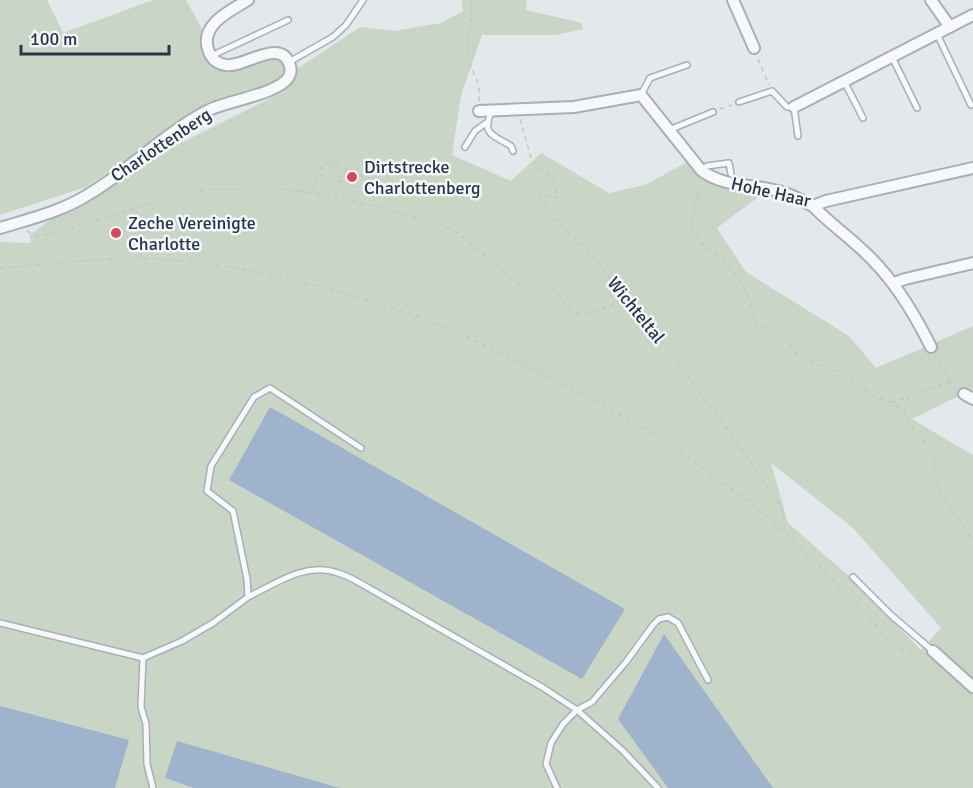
<svg xmlns="http://www.w3.org/2000/svg" width="973" height="788" viewBox="0 0 973 788" font-family="Signika,sans-serif">
<rect width="100%" height="100%" fill="#e4e7ec"/>
<path fill="#c9d6c5" fill-rule="evenodd" d="M0,0H47L63,33L153,0H186L222,65L275,56L285,61L286,67L281,81L167,132L86,187L0,215Z
M462,0H527L526,10L582,23L583,29L556,35H482L461,95L452,155L511,181L541,153L609,193L645,185L689,161L702,178L761,195L717,228L746,272L849,336L876,368L973,326V389L912,419L973,455V788H0V242L31,243L30,235L57,215L93,198L177,145L283,92L290,83L294,71L360,27L394,31L441,23L463,11ZM771,463L853,528L941,628L921,650L851,578L788,523Z"/>
<path fill="#9fb4cc" d="M270,407L625,609L582,679L229,480Z
M664,634L773,788H668L618,719Z
M0,706L129,740L115,788H0Z
M177,741L340,788H194L165,778Z"/>
<g fill="none" stroke-linecap="round" stroke-linejoin="round">
<defs>
<path id="service" d="M937,34L971,105
M211,56L288,20
M892,57L917,108
M289,62L333,37L346,25L363,0
M844,81L863,118
M641,95L650,78L687,65
M739,102L772,91L787,107H794L798,136
M492,110C481,135 492,134 511,146L513,151
M669,130L713,112
M465,147L475,131L486,123
M701,170L707,166L729,163L731,174
M853,577L891,615L933,651
M248,597C275,584 306,561 338,573C345,575 353,579 360,583L542,687L577,710L623,751L658,788
M0,623L143,658L182,641L213,623L248,597L247,579L233,511L207,491L211,466L254,397L270,388L361,448
M143,658L141,707L146,724L147,764L153,788
M557,788L546,764L551,743L563,724L577,710L592,702L626,662L653,625L659,619L668,617L678,623L708,680"/>
<path id="minor" d="M733,0L754,48
M931,0L950,27
M794,107L973,15
M479,111L574,107L641,95L701,170C722,187 752,184 778,191C790,194 802,200 813,206L826,201L973,168
M813,206C827,221 843,232 858,246C891,275 912,309 931,347
M0,228C30,219 63,211 89,194C130,170 167,131 209,110C227,101 277,94 288,78C291,74 291,70 290,66C282,36 244,68 226,65C218,64 212,59 209,52C198,26 229,11 248,0
M894,283L905,279L973,263
M964,394L973,399
M933,651L973,687"/>
</defs>
<use href="#service" stroke="#a9aeb7" stroke-width="8"/>
<use href="#minor" stroke="#a9aeb7" stroke-width="14"/>
<path stroke="#c2c5cb" stroke-width="1.5" stroke-dasharray="4.5 4.5" stroke-linecap="butt" d="M471,0V19L467,51L470,65L479,85V101
M758,59L769,85
M720,109L732,105
M520,119L532,161L554,179L557,198L541,195L540,197L552,217L592,254L626,300L662,342L727,429L779,503L783,511L785,531
M326,163H333L345,170L384,184L393,189L395,195L386,197L321,175V167Z
M702,184L694,204L695,210L691,222V226L700,242L722,258L737,276L749,297L757,326L784,334L795,353L817,365L846,373L873,396L890,402L905,411L916,435L929,445L934,456L938,487L973,542
M313,192L320,174
M383,207L386,198
M136,211L144,233L140,246L141,259
M27,231L36,236L49,234L197,191L220,189H280L331,195L444,225L458,233L520,285C530,290 543,282 553,288C562,294 563,307 574,313L592,312L626,300
M0,268C56,264 117,255 172,260C247,266 336,289 407,313C455,329 500,353 545,375C597,401 647,428 694,462C724,485 758,506 785,533C816,563 848,594 876,626C889,641 902,657 923,653
M935,355L950,382
M891,402L907,398
M905,410L908,398C922,390 935,385 951,383L955,388"/>
<use href="#service" stroke="#f7f8fa" stroke-width="5"/>
<use href="#minor" stroke="#f7f8fa" stroke-width="10"/>
</g>
<g fill="#d1495b" stroke="#f4f6f9" stroke-width="2">
<circle cx="352" cy="177" r="6"/>
<circle cx="116" cy="233" r="6"/>
</g>
<g text-anchor="middle" stroke-width="5" stroke-linejoin="round" paint-order="stroke">
<g font-size="18" fill="#2b3445" stroke="#f4f6f9">
<text transform="translate(161 145) rotate(-34)" y="6">Charlottenberg</text>
<text transform="translate(771 192) rotate(13)" y="6">Hohe Haar</text>
<text transform="translate(636 310) rotate(51)" y="6">Wichteltal</text>
</g>
<g font-size="18" fill="#2b3445" stroke="#f4f6f9" text-anchor="start">
<text x="364" y="173">Dirtstrecke<tspan x="364" dy="21">Charlottenberg</tspan></text>
<text x="128" y="229">Zeche Vereinigte<tspan x="128" dy="21">Charlotte</tspan></text>
</g>
</g>
<path d="M21 45v9h148v-9" fill="none" stroke="#2b3445" stroke-width="3"/>
<text x="30" y="45" font-size="18" fill="#2b3445" stroke="#f4f6f9" stroke-width="4.5" paint-order="stroke">100 m</text>
</svg>
